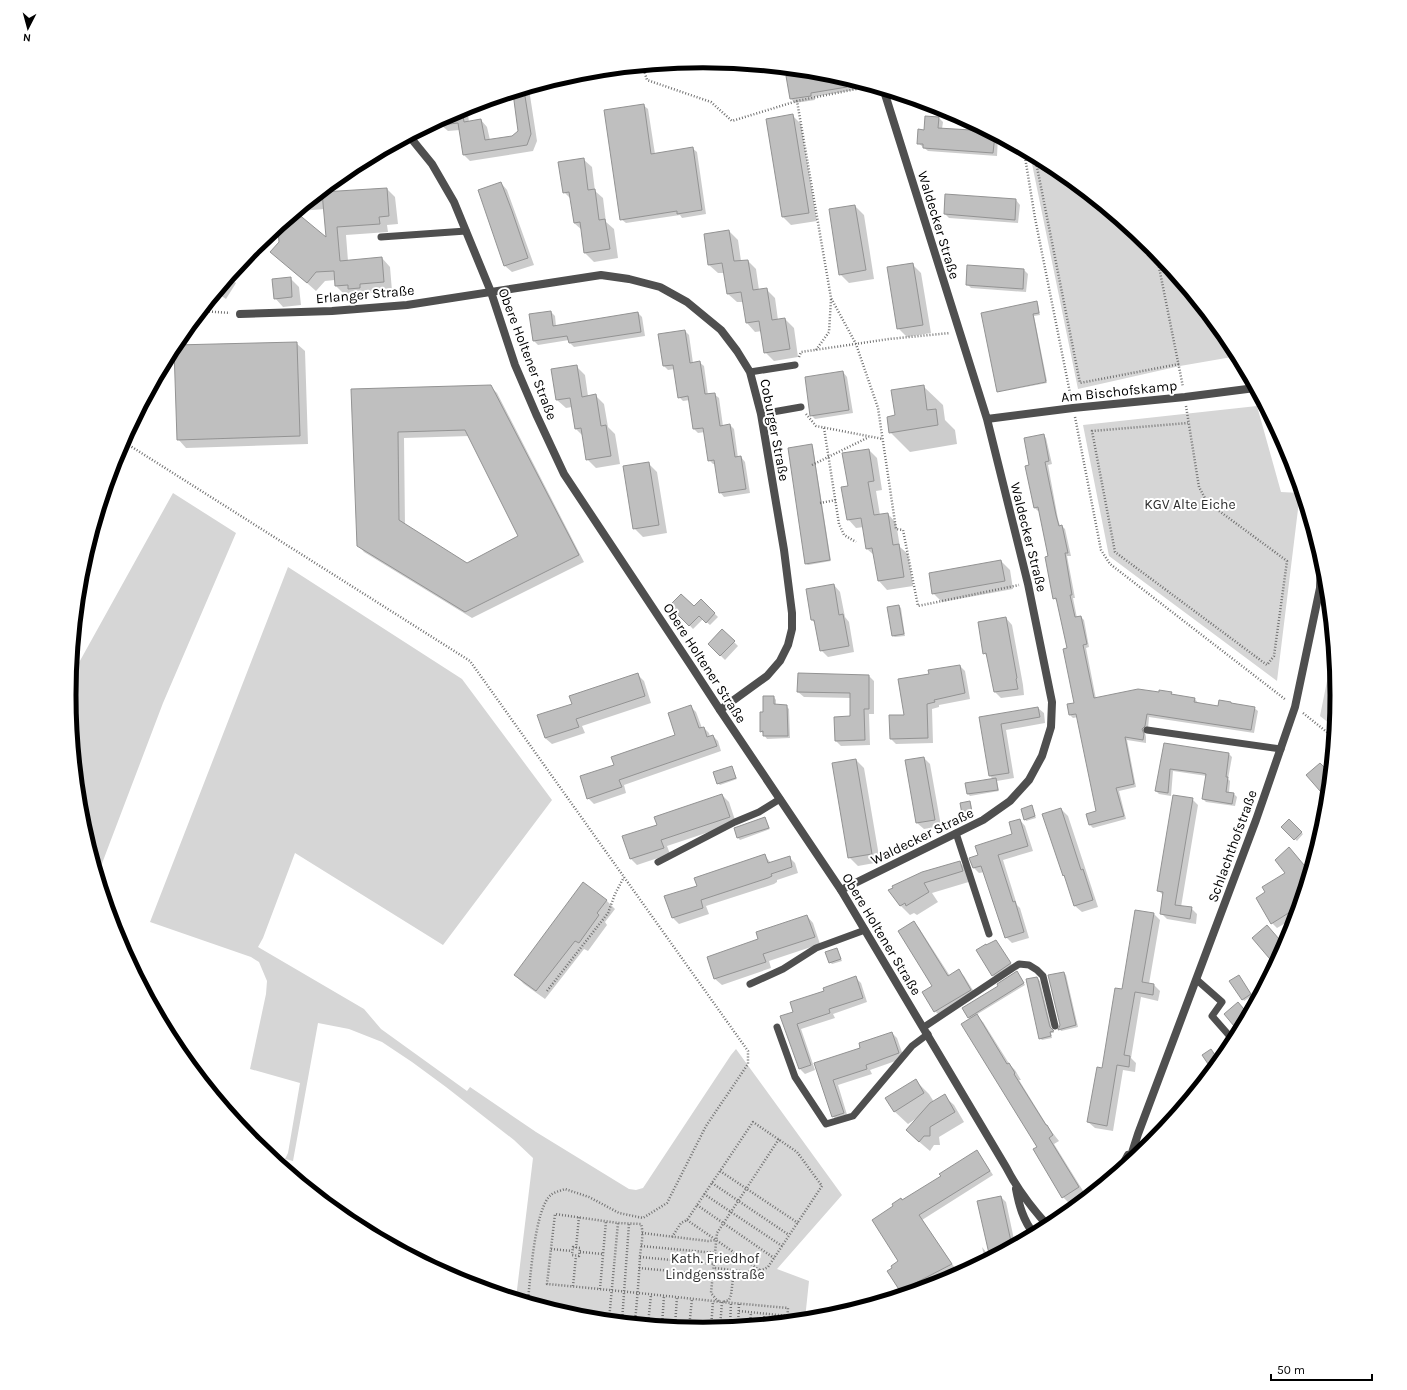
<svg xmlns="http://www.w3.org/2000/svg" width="1407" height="1390" viewBox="0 0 1407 1390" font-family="Karla,sans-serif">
<rect width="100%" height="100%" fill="#fff"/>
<path fill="#d6d6d6" d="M1030,154L1056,168L1152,247L1229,341L1232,357L1180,366L1078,389Z
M1257,406L1281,492L1300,493L1277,681L1109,556L1083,425Z
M173,493L236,533L163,703L98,874L82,818L70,695L71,677Z
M288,567L462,679L552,800L443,945L295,853L263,938L258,947L364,1009L381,1029L467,1091L470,1087L536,1132L629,1189L636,1190L643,1188L731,1055L736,1049L842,1195L777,1269L809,1281L805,1319L703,1329L580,1317L516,1298L533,1158L514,1140L446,1087L412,1062L382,1042L349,1029L318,1023L293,1161L285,1159L288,1153L300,1083L250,1069L266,994L267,981L259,962L251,957L150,922Z
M1333,651L1337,695L1334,727L1320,716Z"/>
<path fill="#0003" fill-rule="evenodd" d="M621,69L565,78L580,73Z
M816,72L827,73L865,85V88L814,97L815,100L795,103L791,99L787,77Z
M529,89L537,141L533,151L470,161L464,155L460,130L448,131L441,125V120L467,107L469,122L481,120L487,127L490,140L512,137L520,131L514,93Z
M643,105L648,109L655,154L692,148L697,152L706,214L682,218L680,215L626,223L621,219Z
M792,115L801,124L817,221L791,225L783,217Z
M939,118L943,122L942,129L990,133L998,137L997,156L928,151L918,143L925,131Z
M583,159L592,167L595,191L603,198L606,222L614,229L618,258L594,262L585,253L582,230L574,223L571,199L564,192Z
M501,183L507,190L534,265L512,272L505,266L479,191Z
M326,188L330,193L387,189L395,197L398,224L387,225L388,232L346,235L348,261L382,258L390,267L392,291L368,293V297H358L355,294L345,295L336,286L335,280L325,281L316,291L272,252L280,242L279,227L296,213L328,240L325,209L299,211Z
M1016,200L1020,205L1018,223L949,218L945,214Z
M855,206L864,215L874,279L849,283L840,274Z
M729,231L738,240L741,261H748L756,269L759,290L766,289L775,298L778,320L785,319L794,328L798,357L774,361L765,352L762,331L755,332L747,323L743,302H737L728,294L725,273H718L709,265Z
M912,264L921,273L931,333L907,337L898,328Z
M1024,270L1028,274L1026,292L971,288L967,284Z
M230,278L236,283L226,299L217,293Z
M290,278L299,287L301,305L283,307L275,298Z
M1036,303L1038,304L1040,315L1034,316L1047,381L998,391Z
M551,312L555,316L556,326L638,313L642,317L645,336L574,347L570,343L569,340L538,345L534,341Z
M685,331L689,335L693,363L699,362L704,366L708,395L714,394L719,398L723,426L730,425L734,429L738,458L741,457L745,462L750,493L724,497L720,492L716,464H713L709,460L705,432L698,433L694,429L690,400L683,401L679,397L675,369L668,370L664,366L659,335Z
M296,343L305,351L308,444L186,448L178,439Z
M576,366L585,375L588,396L595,395L604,404L608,427L615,434L620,464L596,468L587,459L583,436L576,429L572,407L566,408L557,400Z
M843,372L847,377L853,413L815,419L811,415Z
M1047,382V383L999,392Z
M490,386L497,393L584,562L472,618L364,552L358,545L352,390ZM470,436L519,536L467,564L405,525L404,438Z
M923,386L943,405L945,420L955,430L957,444L910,452L890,432L896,416Z
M1043,435L1046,438L1052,464L1048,465L1058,519L1060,526H1062L1065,529L1071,556H1067L1075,598H1073L1077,618L1081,617L1084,620L1089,647L1086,648L1096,699L1171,693L1174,696L1195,699L1198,703L1219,707L1231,703L1233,705L1254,708L1258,711L1254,733L1149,717L1148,729L1145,732L1146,737V743L1127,740L1136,787L1119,791L1126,819L1093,828L1090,825L1087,815L1097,812L1078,717L1073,718L1070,715L1075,703L1068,649L1057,601L1054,598L1049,557L1039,510L1038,511L1034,507L1030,466Z
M811,445L813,447L831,561L808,565L806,564Z
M869,450L877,458L882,490L876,491L880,515L888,514L896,523L900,547L908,554L913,586L887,590L879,581L875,556L867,549L864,527L856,528L848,519L849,487Z
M648,463L657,472L667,533L643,537L634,528Z
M1001,561L1010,570L1013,589L942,602L933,593Z
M834,585L840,592L845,617L849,622L854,652L828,657L821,650L816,624L812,620Z
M701,600L718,617L710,625L703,619L693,629L671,606L694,608Z
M899,606L901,608L905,636L895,637L893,636Z
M1006,618L1012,625L1023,685L1024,695L1001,698L995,692L988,657L984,653Z
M722,630L738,646L725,660L709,644Z
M960,666L965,671L970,699L939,705V707L932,709L933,743L896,744L891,739L930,675Z
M637,674L644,681L651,703L582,726L585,733L552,744L545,738Z
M799,674L869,676L874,681V714H869L870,745L841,746L836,741L851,717V698L804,697L798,692Z
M774,697L776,700V705L786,706L789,709L790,738L767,739L761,731L764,713Z
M691,707L696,712L702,728H704L709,733L710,737L713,736L718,741L721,751L624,785L626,793L594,804L588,798L615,765L677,736Z
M1038,708L1044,713L1045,723L1006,730L1014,778L997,781L999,791L970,796L968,794L966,784L993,779L990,776L980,717Z
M1165,744L1229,754L1232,757L1228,779L1230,781L1229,793L1234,794L1237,797L1235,806L1206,802L1203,799L1207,776L1173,771L1171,796L1159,794L1156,791Z
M924,758L930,764L941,826L924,829L917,823L907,761Z
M856,760L864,768L880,862L858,866L849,857Z
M732,767L737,779L720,785L718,783Z
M722,795L729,802L736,823L667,846L670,854L637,865L631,859L623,837L658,825Z
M1192,799L1198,805L1181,907L1191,908L1197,914L1196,924L1167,919L1161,913L1164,896L1158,890Z
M970,802L971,804L973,814L964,815L963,814Z
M1032,806L1036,818L1026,821L1025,819Z
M1061,809L1068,816L1098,907L1082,912L1075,906L1066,878L1064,875Z
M765,818L770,829L740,840L738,838L735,829Z
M1020,820L1025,826L1033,851L1003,860L1017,905L1020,908L1029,938L1012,943L1006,937L985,872L979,873L974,868L979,856L1014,835Z
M1289,820L1303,834L1297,841L1283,827Z
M1294,854L1309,871L1296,917L1277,928L1272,923L1266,892L1287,873Z
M765,856L771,863L789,857L795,863L798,873L777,880V882L774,884L706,906L709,914L679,924L673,918L698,886Z
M959,862L969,871L972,881L932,893L938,902L917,915L914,913L910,915L900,905L890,891Z
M606,900L615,909L605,922L607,925L588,951L584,949L545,999L524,984L515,975Z
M1154,914L1160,920L1149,984L1154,985L1160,991L1158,1001L1141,997L1131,1058L1136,1063L1135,1072L1123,1070L1113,1131L1095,1128L1088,1122L1103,1069Z
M807,916L813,923L820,944L769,961L771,968L722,985L715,979L708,958L760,940Z
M914,923L919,928L950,976L959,971L964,976L976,995L940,1016L935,1011L934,986Z
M996,941L1012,965L994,977L993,975L987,946Z
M837,949L842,961L832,964L830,962Z
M1064,973L1066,975L1078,1027L1061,1031L1060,1029L1061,1025Z
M1018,974L1025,985L976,1015L983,1022L1010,1065L1015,1070L1021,1080H1019L1048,1127L1059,1141L1054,1144L1085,1194L1069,1203L1063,1197L969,1017Z
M856,978L861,983L867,1002L833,1014L835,1018L801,1029L815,1070L805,1074L800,1069L794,1012L825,992Z
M1240,978L1252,996L1244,1001L1243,999Z
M1037,979L1040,981L1052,1030L1054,1033H1051L1052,1038L1042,1040L1040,1038Z
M892,1033L897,1038L904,1058L870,1070L872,1074L838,1085L848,1118L837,1121L833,1116L815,1064L862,1048Z
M916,1081L929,1094L934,1102L944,1096L954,1105L964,1122L939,1137L940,1145H934L930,1151L917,1140V1118L908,1124L894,1111Z
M980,1155L993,1175L922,1220L955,1268L904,1293L888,1272L899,1262L903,1201Z
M1001,1197L1006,1202L1015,1244L1009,1245Z
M982,1247L990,1257L985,1260Z"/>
<path fill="#bfbfbf" stroke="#939393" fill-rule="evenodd" d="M813,72L827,73L846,79L847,87L811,93V96L790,99L786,76Z
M524,90L531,134L527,145L463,155L458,123L432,126L431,125L462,109L464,122L481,119L485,140L512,136L518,131L513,93Z
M644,104L651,154L693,147L702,210L677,214V211L620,220L604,110Z
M793,114L809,213L782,217L766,119Z
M925,116L939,117L938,128L988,131L995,135L993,153L923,148V144H917L918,129L924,130Z
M584,158L588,190L595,189L599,220L605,219L610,249L584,253L580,222L574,223L569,192L563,193L558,162Z
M501,182L512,211L528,258L504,266L478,190Z
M387,188L389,216L379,217L380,224L337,227L340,261L382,257L384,282L360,284V288L348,289V285L335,286L334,271L316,272L307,283L270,252L279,242L278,228L297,213L326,237L322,192Z
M945,194L1016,199L1015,220L944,214Z
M855,205L866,270L839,275L829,209Z
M729,230L734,261L748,260L753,290L767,288L772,320L785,318L790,349L764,353L759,321L746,323L741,292L727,294L722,263L708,265L704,234Z
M913,263L923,325L897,329L887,267Z
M967,265L1024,269L1023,289L966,285Z
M291,277L292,297L274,299L272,279Z
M1037,301L1039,313L1033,314L1046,382L997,392L981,313Z
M551,311L553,326L638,312L641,332L569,343L567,336L533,341L529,314Z
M685,330L690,363L700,361L705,394L715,393L720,426L730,424L735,457L741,456L746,489L719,493L714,460L708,461L703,428L693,429L688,396L678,398L673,365L663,366L658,334Z
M297,342L300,436L177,440L174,348L175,345Z
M577,365L582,397L596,394L601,426L606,425L611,456L586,460L581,428L575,429L570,398L556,400L551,369Z
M843,371L849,410L810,416L805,377Z
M491,385L579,555L465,612L357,546L351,389ZM465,430L518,536L467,563L399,520L398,432Z
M924,385L927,410L936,409L938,425L889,433L887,417L895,415L891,390Z
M1044,434L1049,461L1045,462L1056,515L1059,526L1062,525L1068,553H1065L1072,595H1070L1075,617L1081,616L1087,644L1083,645L1094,698L1138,689L1159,692V690L1172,692L1171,694L1195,698L1194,702L1218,706L1219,700L1231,702V703L1255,707L1251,730L1147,714L1145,726L1142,729L1144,734L1143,740L1125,737L1134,784L1116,788L1124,816L1089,825L1086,814L1096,811L1076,714L1069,715L1067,704L1074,703L1063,649L1067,648L1056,598L1053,599L1045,557L1048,556L1038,507L1034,508L1025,466L1029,465L1024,438Z
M812,444L830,560L805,564L788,448Z
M869,449L874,481L868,482L874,515L888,513L893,545L899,544L904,577L878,581L872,548L866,549L861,518L847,520L841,487L848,486L842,453Z
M649,462L659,525L633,529L623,466Z
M1001,560L1005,581L932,594L929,573Z
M834,584L839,615L843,614L849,646L820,651L814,620H811L806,589Z
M681,594L694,606L701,599L715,613L706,623L699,616L689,626L669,606Z
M899,605L904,634L892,636L887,607Z
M1006,617L1017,678L1016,679L1018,689L994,692L986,653L983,654L978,622Z
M722,629L735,641L720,656L708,644Z
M960,665L965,693L934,700L935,702L927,704L928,738L890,739L889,715H904L898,679L929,674L928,670Z
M638,673L645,696L576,719L579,727L545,738L537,715L572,704L569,696Z
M798,673L869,675V709H864L865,740L835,741L834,717L850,716V693L797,692Z
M763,696H774V704L787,705L788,736H763V731L760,732V712H763Z
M691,705L699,728L704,727L707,737L713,735L717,746L619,780L622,787L587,799L580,776L614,765L611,757L675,735L668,713Z
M1038,707L1040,717L1001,724L1009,773L989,776L979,717Z
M1164,743L1229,753L1226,777H1228L1226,792L1234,793L1232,804L1202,799L1206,774L1202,773L1170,769L1168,793L1155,791Z
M924,757L935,820L916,823L905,760Z
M856,759L872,854L848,858L832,763Z
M1320,763L1330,773L1327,799L1306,775Z
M732,766L736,778L717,784L713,772Z
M996,778L998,790L967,794L965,783Z
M722,794L730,817L661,840L664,848L630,859L622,836L657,825L654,817Z
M1173,795L1193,798L1175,905L1192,907L1190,919L1160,914L1163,892L1157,891Z
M970,801L972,813L962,814L960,803Z
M1032,805L1035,816L1024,820L1021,809Z
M1061,808L1081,870L1083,869L1093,900L1074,906L1064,875L1063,876L1042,814Z
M765,817L769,828L737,838L734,828Z
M1020,819L1028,846L998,855L1013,902L1015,901L1024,932L1005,938L981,866L973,868L969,858L978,855L975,846L1012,834L1009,822Z
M1289,819L1302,832L1294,840L1281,827Z
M1289,847L1309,871L1298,907L1271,924L1256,898L1265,892L1262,887L1285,873L1275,860Z
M765,854L768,863L790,856L792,867L771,874L772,876L768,878L701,900L703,908L672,918L664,896L697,886L694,878Z
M960,861L963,871L924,883L929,892L906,906L905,903L900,906L888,890L893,888L892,886L922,872Z
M583,882L607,900L597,913L599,915L579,943L575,941L536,991L514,975Z
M1135,910L1154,913L1142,982L1154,984L1153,995L1135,992L1124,1055L1130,1056L1129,1067L1117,1065L1107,1126L1087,1122L1097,1067L1102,1068L1115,988L1122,989Z
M807,915L815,937L763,954L766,962L714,979L707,957L758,939L756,932Z
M914,921L948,976L959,969L971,990L934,1012L922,992L932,986L898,931Z
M1267,925L1285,946L1275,965L1252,938Z
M996,940L1011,963L992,976L976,950L986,944V945Z
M837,948L841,959L829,963L825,952Z
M1017,971L1024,983L968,1018L962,1008L998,986L997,984Z
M1064,972L1076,1025L1058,1030L1060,1025L1048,975Z
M1239,975L1251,994L1242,1000L1229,981Z
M856,976L863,998L829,1009L830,1013L797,1024L811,1065L799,1069L780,1016L793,1012L790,1002L824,991L823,988Z
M1037,977L1038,979L1050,1027L1054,1031L1050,1032L1051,1036L1039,1039L1026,979Z
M1238,1002L1248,1014L1239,1032L1224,1014Z
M977,1014L1007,1064L1009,1063L1015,1073L1014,1074L1046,1125H1047L1053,1135L1049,1138L1079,1187L1062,1198L1033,1149L1037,1147L961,1024Z
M892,1032L899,1053L866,1065L867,1069L833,1080L844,1113L832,1117L814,1063L860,1048L859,1043Z
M1211,1049L1219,1061L1212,1070L1202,1055Z
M916,1079L924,1093L894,1112L885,1098Z
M945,1094L955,1112L930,1127V1136H924L919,1142L906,1130L930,1103Z
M977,1150L990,1171L919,1215L952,1264L900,1291L887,1271L892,1268L891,1266L898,1261L872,1220L893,1206L892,1204L901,1198L902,1200L941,1176L939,1174Z
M1001,1196L1012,1246L990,1258L977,1201Z"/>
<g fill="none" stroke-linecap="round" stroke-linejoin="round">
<path stroke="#717171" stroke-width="2.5" stroke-dasharray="1 2" stroke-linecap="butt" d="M643,67L647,80L711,102L732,121L797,101
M871,86L797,101L831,298L856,344L878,408L896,529L903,530L918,606L1019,585
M1024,151L1035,218L1071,398
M1035,157L1080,383L1179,364
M1156,252L1183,387
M203,311L230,313
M816,350L829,332L831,299
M799,357L801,352L889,339L950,333
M1186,406L1199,487L1207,502L1287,561L1274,656L1267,665L1115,552L1092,431L1188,423
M806,414L816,426L883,439
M1075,417L1101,550L1110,564L1286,700
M824,428L839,524L844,535L856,542
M124,442L470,661L748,1051V1064L706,1126L667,1203L643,1218L619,1213L589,1197L565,1189C560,1191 554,1192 551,1195C535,1207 530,1280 528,1301
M128,444L131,436L133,424
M812,465L869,437
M820,503L836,500
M1336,675L1333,689L1337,692
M1303,713L1333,737
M547,991L608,913L615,894L624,877
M720,1171L798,1223
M712,1183L789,1235
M704,1194L782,1246
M697,1205L774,1258
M687,1220L761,1271
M642,1233L708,1241L716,1240
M672,1237L681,1223L687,1220L753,1122L797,1152L822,1186L768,1267C753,1276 731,1269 714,1268
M641,1246L715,1253
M573,1247L580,1248L579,1256L572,1255Z
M576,1248L579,1217
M551,1249L572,1251
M580,1252L603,1254
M640,1257L714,1264
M639,1268L713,1275
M573,1286L576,1256
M600,1289L606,1221
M719,1301L716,1299L711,1293L717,1233L779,1139
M739,1311L788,1316
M609,1320L618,1223
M622,1321L629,1224
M635,1322C637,1300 639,1278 640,1256C641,1246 644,1234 641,1224L618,1223L555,1214L547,1284C602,1289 658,1295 713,1301L722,1302L788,1308L787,1321
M774,1322L775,1315
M764,1323V1314
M648,1324L651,1295
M750,1324L751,1313
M662,1325L664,1296
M675,1326L677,1297
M730,1326L731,1303
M738,1326L739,1304
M720,1327L722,1302L729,1300L731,1295L734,1270
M689,1328L692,1299
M711,1328L713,1301"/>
<path stroke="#4f4f4f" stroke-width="7" d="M381,237L466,231
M750,372L795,365
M761,414L801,407
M1147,730L1281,749
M956,833L989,934
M658,862L735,822L759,812L780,799
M1197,980L1222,1002L1212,1016L1234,1041
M750,984L783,969L816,948L865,930
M777,1027L795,1077L826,1124L853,1116L912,1046L928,1034
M924,1027L1019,964L1029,965L1037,970L1043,976L1055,1026"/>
<path stroke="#4f4f4f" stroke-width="8" d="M240,314L332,311L407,305L601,275L629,279L660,287L687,302L721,330L737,351L750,372L761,414L784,550L792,613V629L788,645L780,661L767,676L720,710
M987,419L1073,408L1185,397L1255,388
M841,890L983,820L1010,801L1029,780L1042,756L1051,727L1052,702L1028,584L987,419L884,91"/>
<path stroke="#4f4f4f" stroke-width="8" d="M410,137L432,164L454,202L491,292L515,365L536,414L564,474L690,664L720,710L841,890L1006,1167C1017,1189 1031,1207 1048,1226
M1129,1162L1138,1134L1256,820L1295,707L1320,588L1321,558
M1121,1168L1128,1155
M1016,1189C1019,1205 1023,1220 1034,1234"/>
</g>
<g text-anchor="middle" stroke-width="4" stroke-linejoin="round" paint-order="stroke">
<g font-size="14" fill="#000" stroke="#fff">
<text transform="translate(939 225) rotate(73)" y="5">Waldecker Straße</text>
<text transform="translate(365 294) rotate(-5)" y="5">Erlanger Straße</text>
<text transform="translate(528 354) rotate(69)" y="5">Obere Holtener Straße</text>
<text transform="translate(1119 391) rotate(-6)" y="5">Am Bischofskamp</text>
<text transform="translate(775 430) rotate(79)" y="5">Coburger Straße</text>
<text transform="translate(1029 537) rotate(76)" y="5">Waldecker Straße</text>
<text transform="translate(705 663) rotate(57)" y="5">Obere Holtener Straße</text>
<text transform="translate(922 836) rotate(-26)" y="5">Waldecker Straße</text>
<text transform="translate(1232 846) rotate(-70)" y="5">Schlachthofstraße</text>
<text transform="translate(882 934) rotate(59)" y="5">Obere Holtener Straße</text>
</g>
<g font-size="14" fill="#2d2d2d" stroke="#fff">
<text x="1190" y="509">KGV Alte Eiche</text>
<text x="715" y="1263">Kath. Friedhof<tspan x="715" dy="16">Lindgensstraße</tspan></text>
</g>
</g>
<path d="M0 0H1407V1390H0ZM76 695a627 627 0 1 1 1254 0a627 627 0 1 1-1254 0Z" fill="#fff" fill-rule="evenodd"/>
<path fill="none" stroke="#000" stroke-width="5" d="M76 695a627 627 0 1 1 1254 0a627 627 0 1 1-1254 0Z"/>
<g transform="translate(28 28) rotate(186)" stroke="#ffffff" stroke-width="3" paint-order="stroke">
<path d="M0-3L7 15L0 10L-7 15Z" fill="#000000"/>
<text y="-6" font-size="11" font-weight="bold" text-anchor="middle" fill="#000000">N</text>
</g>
<path d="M1271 1374v6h101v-6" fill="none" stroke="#000000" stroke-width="2"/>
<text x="1277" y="1374" font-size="12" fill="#000000" stroke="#ffffff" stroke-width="3" paint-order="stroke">50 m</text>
</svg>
